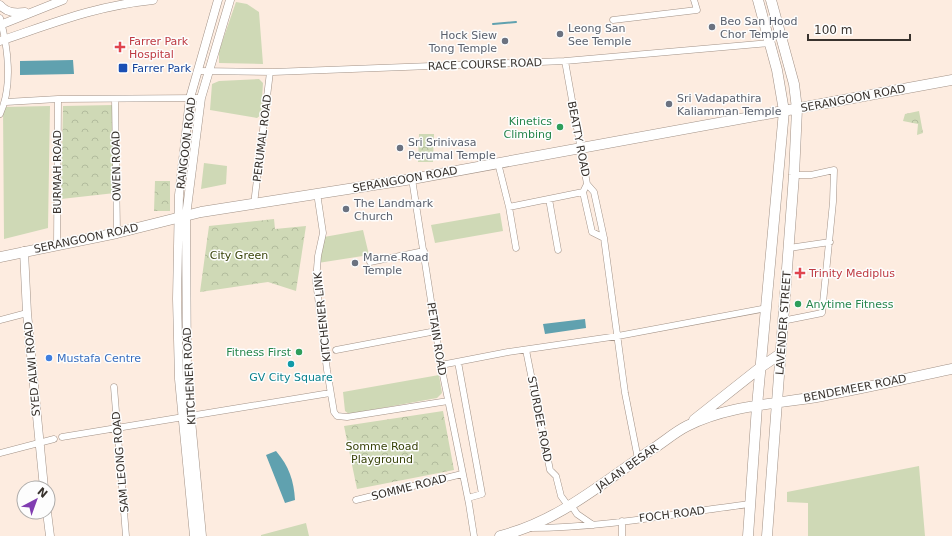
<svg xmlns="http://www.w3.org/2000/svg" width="952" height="536" viewBox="0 0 952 536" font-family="'DejaVu Sans',sans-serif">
<defs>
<pattern id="park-crowns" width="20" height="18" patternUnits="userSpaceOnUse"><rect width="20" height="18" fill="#cfd9b6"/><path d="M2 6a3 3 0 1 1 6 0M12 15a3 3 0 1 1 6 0" fill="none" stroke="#b2bb9d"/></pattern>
</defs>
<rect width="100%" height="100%" fill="#fdece0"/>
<path fill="#cfd9b6" d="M236,2L247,4L259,12L263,64L219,63V51Z
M259,79L263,83L261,115L257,118L210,110L212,84L219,81Z
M50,106L48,228L4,239L3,107Z
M204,163L227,166L226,184L201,189Z
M500,213L503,231L435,243L431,225Z
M363,230L369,255L318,263L324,237Z
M439,375L442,393L437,398L349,414L345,411L343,392Z
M919,466L925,536H808V503L787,502V492Z
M306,523L309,536H261V535Z"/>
<path fill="url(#park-crowns)" d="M114,105L115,193L61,199L63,106Z
M919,111L923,133L917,135L918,124L903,121L905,114Z
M419,134H434L433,162H418Z
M155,181H170V211H154Z
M274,219L275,229L306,226L296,291L268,282L200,292L209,226Z
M443,411L454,470L357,489L344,426Z"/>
<path fill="#60a1af" d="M73,60L74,74L20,75V61Z
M585,319L586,328L545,334L543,324Z
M276,451C289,466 294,481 295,500L285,503L266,455Z"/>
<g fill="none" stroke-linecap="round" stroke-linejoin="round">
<path stroke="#60a1af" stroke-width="2" d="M493,24L516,22"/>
<defs>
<path id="minor" d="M0,18C8,47 13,86 0,114
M613,20L697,10L694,0
M565,61L587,184L594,192L604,238L625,393L638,459
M199,71L273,72L565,61L770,43
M115,99L117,233
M6,102L58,99L201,98
M498,163L509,207L516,248
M412,179L441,365L469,504L474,536
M583,192L592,232L604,238
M317,193L323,233L318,256L316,281L327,370L334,412L337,416L347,417L448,401
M549,199L558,250
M254,204L270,72
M509,207L583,192L587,184
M57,245L58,99
M789,248L830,242
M370,262L424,251
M0,320L27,313
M782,321L822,313L833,202L834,170L811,175H794
M336,350L436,331
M526,350L550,470L556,476L561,496L569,507
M458,362L482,494L468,498
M441,365L508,352L618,336L767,308
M114,387L126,536
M62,437L330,393
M0,453L54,439
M356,500L462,474
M571,505L577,514L593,525
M531,528C604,528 677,513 750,504
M622,536V521"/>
<path id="tertiary" d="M0,5C7,13 15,13 25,12
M0,25L63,0
M0,41C54,23 95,6 153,0
M24,251L27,313L44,488
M47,512L50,536
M194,536L179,379L177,299L179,195L190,98L218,0
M202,536L187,378L186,216L201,98L230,0"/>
<path id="primary" d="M0,257L117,233L201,212L412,179L952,80
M694,420L761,367L780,354
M500,536C560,521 604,481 654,448C665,441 675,432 687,426C728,405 777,404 822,396C865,388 909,378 952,369
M748,536L757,406L784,111L777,70L758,0
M767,536L794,175L797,109L794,84L771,0"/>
</defs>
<use href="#minor" stroke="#a29287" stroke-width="7"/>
<use href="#tertiary" stroke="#a29287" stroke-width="9"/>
<use href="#primary" stroke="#a29287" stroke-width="11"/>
<use href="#minor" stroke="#fff" stroke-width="6"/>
<use href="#tertiary" stroke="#fff" stroke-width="8"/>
<use href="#primary" stroke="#fff" stroke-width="10"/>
</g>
<g fill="#6b7280" stroke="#fdfdfd" stroke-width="1.5">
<circle cx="712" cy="27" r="4"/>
<circle cx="560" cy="34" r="4"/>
<circle cx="505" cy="41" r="4"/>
<circle cx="669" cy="104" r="4"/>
<circle cx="400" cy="148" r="4"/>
<circle cx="346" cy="209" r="4"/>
<circle cx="355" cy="263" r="4"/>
</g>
<g fill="#e0444e" stroke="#fdfdfd" stroke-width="1.5">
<path d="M118 41h4v4h4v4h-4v4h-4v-4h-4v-4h4z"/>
<path d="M798 267h4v4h4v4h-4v4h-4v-4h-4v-4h4z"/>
</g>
<rect fill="#1a4fb4" stroke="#fdfdfd" stroke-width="1.5" x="118" y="63" width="10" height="10" rx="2"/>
<g fill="#2e9e5b" stroke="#fdfdfd" stroke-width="1.5">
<circle cx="560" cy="127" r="4"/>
<circle cx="798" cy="304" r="4"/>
<circle cx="299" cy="352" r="4"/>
</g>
<circle fill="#3f7fe0" stroke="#fdfdfd" stroke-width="1.5" cx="49" cy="358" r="4"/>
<circle fill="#0f9aa8" stroke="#fdfdfd" stroke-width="1.5" cx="291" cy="364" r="4"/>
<g text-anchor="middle" stroke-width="3" stroke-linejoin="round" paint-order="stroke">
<g font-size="11" fill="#5b616d" stroke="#fdfdfd" text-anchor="start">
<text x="720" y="25">Beo San Hood<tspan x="720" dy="13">Chor Temple</tspan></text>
<text x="568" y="32">Leong San<tspan x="568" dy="13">See Temple</tspan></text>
<text x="497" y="39" text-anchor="end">Hock Siew<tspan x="497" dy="13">Tong Temple</tspan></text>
<text x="677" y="102">Sri Vadapathira<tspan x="677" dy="13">Kaliamman Temple</tspan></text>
<text x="408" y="146">Sri Srinivasa<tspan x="408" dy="13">Perumal Temple</tspan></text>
<text x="354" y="207">The Landmark<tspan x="354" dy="13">Church</tspan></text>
<text x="363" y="261">Marne Road<tspan x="363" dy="13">Temple</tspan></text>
</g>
<g font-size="11" fill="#be3a42" stroke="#fdfdfd" text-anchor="start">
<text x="129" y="45">Farrer Park<tspan x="129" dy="13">Hospital</tspan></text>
<text x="809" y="277">Trinity Mediplus</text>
</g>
<g font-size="11" fill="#38322d" stroke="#fdfdfd">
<text transform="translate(485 64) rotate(-2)" y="4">RACE COURSE ROAD</text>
<text transform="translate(853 98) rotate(-11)" y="4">SERANGOON ROAD</text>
<text transform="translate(262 138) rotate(-83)" y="4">PERUMAL ROAD</text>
<text transform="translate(579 139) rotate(79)" y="4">BEATTY ROAD</text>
<text transform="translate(186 143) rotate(-83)" y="4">RANGOON ROAD</text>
<text transform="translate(116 166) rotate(-91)" y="4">OWEN ROAD</text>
<text transform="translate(57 172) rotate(-90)" y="4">BURMAH ROAD</text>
<text transform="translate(405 179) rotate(-10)" y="4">SERANGOON ROAD</text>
<text transform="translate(86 238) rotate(-12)" y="4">SERANGOON ROAD</text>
<text transform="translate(322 317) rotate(-96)" y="4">KITCHENER LINK</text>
<text transform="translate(783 323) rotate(-86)" y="4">LAVENDER STREET</text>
<text transform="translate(437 339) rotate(81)" y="4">PETAIN ROAD</text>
<text transform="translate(32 369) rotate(-95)" y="4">SYED ALWI ROAD</text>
<text transform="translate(189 376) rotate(-93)" y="4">KITCHENER ROAD</text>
<text transform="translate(855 388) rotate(-11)" y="4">BENDEMEER ROAD</text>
<text transform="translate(540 419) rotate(79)" y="4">STURDEE ROAD</text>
<text transform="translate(120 462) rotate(-95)" y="4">SAM LEONG ROAD</text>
<text transform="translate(627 467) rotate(-35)" y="4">JALAN BESAR</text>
<text transform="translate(409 487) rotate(-14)" y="4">SOMME ROAD</text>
<text transform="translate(672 514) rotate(-7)" y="4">FOCH ROAD</text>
</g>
<g font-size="11" fill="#164399" stroke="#fdfdfd" text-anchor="start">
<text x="132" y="72">Farrer Park</text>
</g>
<g font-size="11" fill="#27864d" stroke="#fdfdfd" text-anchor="end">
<text x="552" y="125">Kinetics<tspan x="552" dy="13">Climbing</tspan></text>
<text x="806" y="308" text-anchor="start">Anytime Fitness</text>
<text x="291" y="356">Fitness First</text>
</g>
<g font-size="11" fill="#384309" stroke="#fdfdfd">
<text x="239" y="259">City Green</text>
<text x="382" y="450">Somme Road<tspan x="382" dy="13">Playground</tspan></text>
</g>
<g font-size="11" fill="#366cbe" stroke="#fdfdfd" text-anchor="start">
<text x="57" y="362">Mustafa Centre</text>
</g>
<g font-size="11" fill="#0d838f" stroke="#fdfdfd">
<text x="291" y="381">GV City Square</text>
</g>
</g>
<g transform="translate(36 500) rotate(41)"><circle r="19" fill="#fdfdfd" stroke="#aeacaa"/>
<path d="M0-3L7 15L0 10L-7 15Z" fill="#813db1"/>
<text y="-6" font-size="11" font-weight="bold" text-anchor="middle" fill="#38322d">N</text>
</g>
<path d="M808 34v6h102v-6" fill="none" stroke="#38322d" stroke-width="2"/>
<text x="814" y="34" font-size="12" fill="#38322d" stroke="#fdfdfd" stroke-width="3" paint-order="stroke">100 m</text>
</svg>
